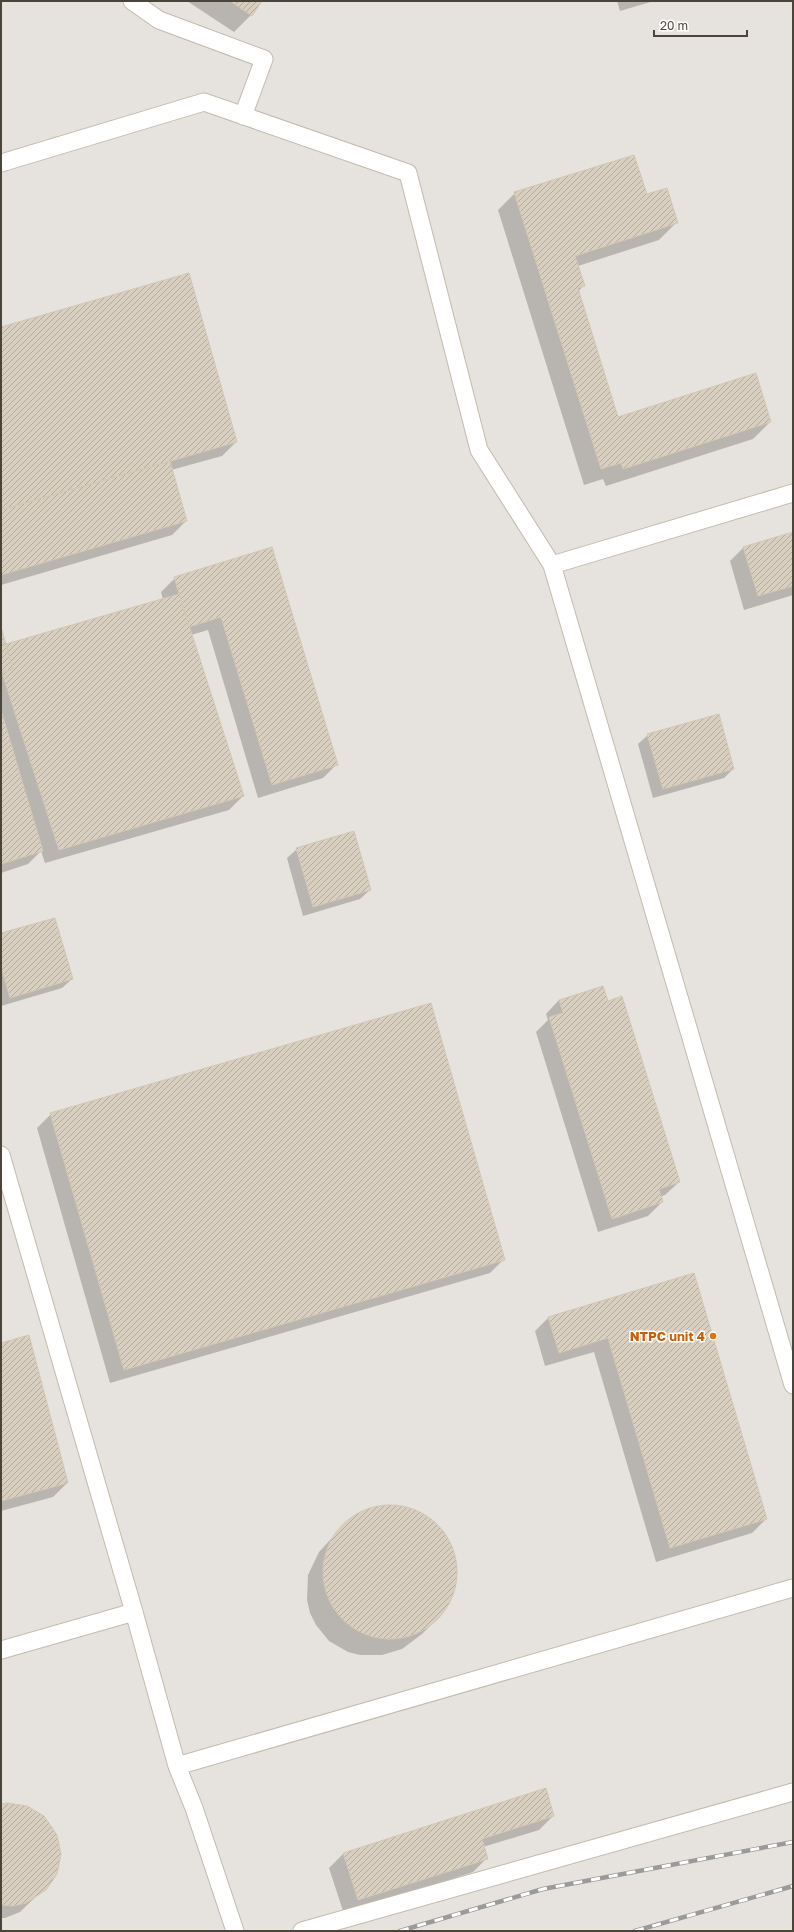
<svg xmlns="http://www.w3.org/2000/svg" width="794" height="1932" viewBox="0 0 794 1932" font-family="'Golos Text',sans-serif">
<defs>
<pattern id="building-hatch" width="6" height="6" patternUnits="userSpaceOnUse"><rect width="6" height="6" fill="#d8cfc1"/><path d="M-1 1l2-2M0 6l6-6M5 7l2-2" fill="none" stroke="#b1aa9e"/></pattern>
</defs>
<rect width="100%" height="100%" fill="#f6f3ec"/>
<path fill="#e6e2dd" d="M1,1H793V1931H1Z"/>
<path fill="#0003" d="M187,1H261L251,15L234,32Z
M617,1H654L620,11Z
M515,193L646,196L676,223L659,240L578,266L584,285L578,292L617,418L770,422L753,439L606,486L603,479L584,485L498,210Z
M1,328L236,442L222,456L171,470L186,521L172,535L1,585Z
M793,533V595L744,610L730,561L744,547Z
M271,548L337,764L323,778L258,798L208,630L191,635L243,796L229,810L45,863L41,851L28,864L1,873V631L5,646L163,599L161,592L175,578Z
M648,735L733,769L724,778L653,798L638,744Z
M297,849L370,890L360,899L303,916L287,858Z
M1,935L72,979L62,988L1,1006Z
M559,1000L679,1182L665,1195L660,1197L662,1202L648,1216L598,1232L536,1032L548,1020L546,1014Z
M51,1114L504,1259L490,1273L110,1383L37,1128Z
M694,1274L766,1519L752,1533L656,1562L594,1352L545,1366L535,1331L549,1317Z
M1,1344L67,1483L53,1497L1,1511Z
M383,1506L401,1507L413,1510L435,1523L444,1532L452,1547L457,1568L456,1585L452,1597L440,1616L422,1634L402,1649L382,1655H360L348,1652L329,1641L316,1625L310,1613L307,1600L308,1575L319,1552L342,1527L359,1514Z
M1,1805H17L36,1811L52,1827L59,1845V1864L51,1882L20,1912L5,1918H1Z
M553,1816L539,1830L483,1847L487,1858L473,1872L344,1914L329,1868L343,1854Z"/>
<path fill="url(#building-hatch)" stroke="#d3c7b4" d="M230,1H262L252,16Z
M634,155L647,194L667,188L678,223L575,256L585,286L578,288L618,417L756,373L771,422L623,469L621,463L601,469L514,192Z
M189,273L237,442L1,510V327Z
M170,461L187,521L1,575V510Z
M793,532V586L758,596L743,547Z
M272,547L338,765L272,785L221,617L189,627L174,577Z
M179,594L244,796L59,850L2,673L13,669L6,644Z
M1,627L13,669L1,673Z
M1,710L43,851L1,864Z
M719,714L734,769L663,789L647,734Z
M354,831L371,890L313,907L296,848Z
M55,918L73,979L10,998L1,967V933Z
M603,986L608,1001L622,996L680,1182L659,1189L663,1202L612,1219L549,1017L563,1013L559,1000Z
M431,1003L505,1260L124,1370L50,1113Z
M694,1273L767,1519L670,1548L608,1338L559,1353L548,1317Z
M29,1335L68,1483L1,1501V1343Z
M323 1572a67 67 0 1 1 134 0a67 67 0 1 1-134 0Z
M546,1788L554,1816L482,1839L488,1859L358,1900L343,1853Z
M7,1803L27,1806L44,1816L57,1835L61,1854L57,1874L46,1890L26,1903L13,1906L1,1905V1804Z"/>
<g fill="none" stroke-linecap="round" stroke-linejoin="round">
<defs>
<path id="lane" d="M132,1L159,20L264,59L243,116
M1,163L204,102L408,173L479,450L552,565L793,1385
M552,565L793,493
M1,1155L134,1612
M1,1650L134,1612L177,1766L194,1808L235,1931
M177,1766L793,1588
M302,1931L793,1792"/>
</defs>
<use href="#lane" stroke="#c2bbae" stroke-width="19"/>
<use href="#lane" stroke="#fff" stroke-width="17"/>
<defs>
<path id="rail" d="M400,1931L543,1889L793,1842
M635,1931L793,1886"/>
</defs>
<use href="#rail" stroke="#9a9a9a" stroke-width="4.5"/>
<use href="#rail" stroke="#fff" stroke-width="3" stroke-dasharray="9" stroke-linecap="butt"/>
</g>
<circle fill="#e8710a" stroke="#fff" stroke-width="1.5" cx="713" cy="1336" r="4"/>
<g text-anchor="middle" stroke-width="3" stroke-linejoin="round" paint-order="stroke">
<g font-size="13" font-weight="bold" fill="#c56008" stroke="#fff" text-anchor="end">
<text x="705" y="1341">NTPC unit 4</text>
</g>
</g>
<rect width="794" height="1932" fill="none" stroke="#4b4439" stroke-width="4"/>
<path d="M654 30v6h93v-6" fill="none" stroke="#4b4439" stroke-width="2"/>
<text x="660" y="30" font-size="12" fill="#4b4439" stroke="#ffffff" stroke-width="3" paint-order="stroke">20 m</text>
</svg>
